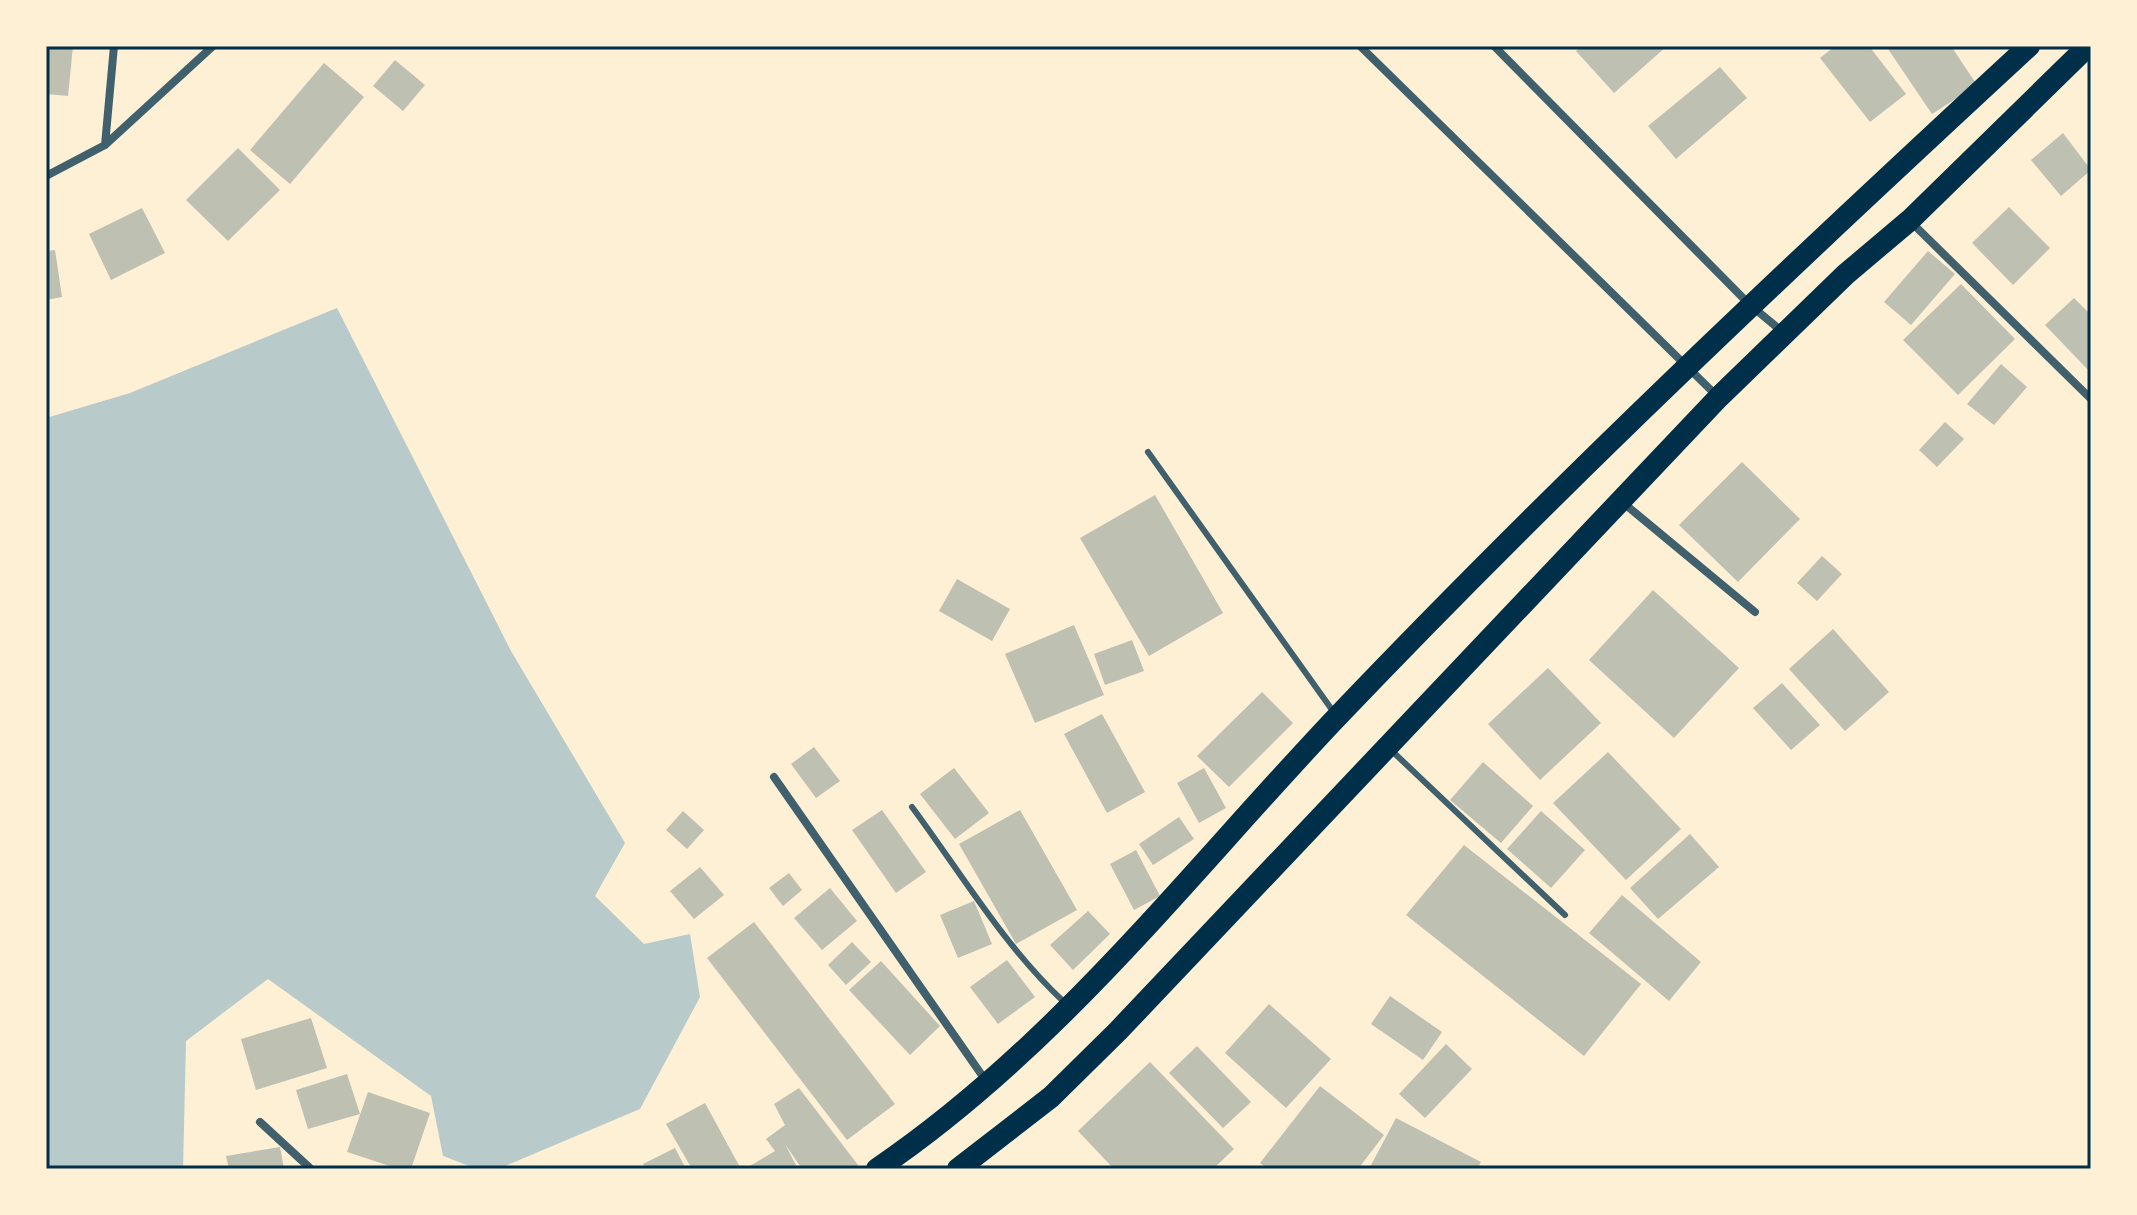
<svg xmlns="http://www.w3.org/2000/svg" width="2137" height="1215" viewBox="0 0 2137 1215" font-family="'Space Grotesk',sans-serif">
<rect width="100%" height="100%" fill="#fdf0d5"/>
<path fill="#b9caca" d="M337,308L511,651L625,843L595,896L644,944L690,934L700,997L640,1109L498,1169H477L443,1156L431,1096L268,979L186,1041L183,1169H46V418L130,393Z"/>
<path fill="#bec0b2" d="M46,46H73L68,96L46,94Z
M1582,46H1667L1614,93L1576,51Z
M1835,46H1869L1906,94L1870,122L1820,58Z
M1886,46H1951L1977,85L1932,114Z
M395,60L425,85L403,111L373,86Z
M324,63L364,97L290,184L250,150Z
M1720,67L1747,98L1676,159L1648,126Z
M2063,133L2091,170L2061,196L2031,160Z
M238,148L280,190L228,241L186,200Z
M2009,207L2050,248L2013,285L1972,243Z
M142,208L165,253L111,280L89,234Z
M55,250L62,297L46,300V251Z
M1928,251L1955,274L1911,325L1884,302Z
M1961,284L2015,339L1958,395L1903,340Z
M2074,298L2091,315V373L2045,325Z
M2001,364L2027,387L1994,425L1967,404Z
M1945,422L1964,439L1937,467L1919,450Z
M1742,462L1800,519L1738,582L1679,525Z
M1155,495L1223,613L1149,656L1080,538Z
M1822,556L1842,574L1817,601L1797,583Z
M957,579L1010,609L992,641L939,611Z
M1653,590L1739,668L1674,738L1589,660Z
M1074,625L1104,695L1035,723L1005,654Z
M1833,629L1889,692L1845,731L1789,669Z
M1132,640L1144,671L1105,685L1094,654Z
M1548,668L1601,723L1540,780L1488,724Z
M1782,683L1820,725L1791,750L1753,708Z
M1262,692L1293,723L1229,787L1197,756Z
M1102,714L1145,792L1107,813L1064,734Z
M814,747L840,781L816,798L791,764Z
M1608,752L1681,829L1626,880L1553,803Z
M1483,762L1533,806L1501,843L1450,800Z
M954,768L989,813L955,839L920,794Z
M1204,768L1226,808L1199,823L1177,783Z
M882,810L926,872L896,893L852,830Z
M1020,810L1077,910L1016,944L959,844Z
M683,811L704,830L687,849L666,830Z
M1541,811L1585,850L1551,888L1507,849Z
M1179,817L1194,839L1153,865L1139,844Z
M1690,834L1719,867L1658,919L1630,888Z
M1464,845L1641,984L1584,1056L1406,915Z
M1136,850L1160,896L1134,910L1110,864Z
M700,867L724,895L694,919L670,891Z
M789,873L802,890L783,906L769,888Z
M830,888L857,921L822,950L794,918Z
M1622,895L1701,962L1669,1001L1589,933Z
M974,901L992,944L958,958L940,915Z
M1088,911L1110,934L1073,970L1050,945Z
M754,922L895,1104L847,1140L707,958Z
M852,942L871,962L846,985L828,965Z
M1007,960L1035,997L998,1024L970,987Z
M881,961L940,1026L910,1055L849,990Z
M1390,996L1442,1032L1423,1060L1371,1024Z
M1269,1004L1331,1059L1286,1108L1225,1053Z
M311,1018L327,1068L256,1090L241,1039Z
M1446,1044L1472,1069L1425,1118L1399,1094Z
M1197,1046L1251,1102L1223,1128L1169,1073Z
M1150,1062L1234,1149L1213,1169H1114L1078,1131Z
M347,1074L360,1114L308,1129L296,1090Z
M1320,1086L1384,1135L1358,1169H1268L1260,1163Z
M799,1088L858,1165L850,1169H802L785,1144L798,1169H745L775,1151L766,1139L785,1125L774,1104Z
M368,1092L430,1113L411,1169H399L347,1152Z
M705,1103L741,1169H692L666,1124Z
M1396,1118L1481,1162L1477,1169H1369Z
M280,1147L284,1169H229L226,1156Z
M675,1148L686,1169H646L643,1164Z"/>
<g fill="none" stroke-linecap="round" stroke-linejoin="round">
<path stroke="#3f606c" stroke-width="6" d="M1148,452L1335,714
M1392,751L1565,915
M912,807C961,873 1004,946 1064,1002"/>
<path stroke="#3f606c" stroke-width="8" d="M1360,46L1718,397
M1494,46L1749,304L1784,333
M105,145L114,46
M46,176L105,145L213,46
M1910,221L2091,399
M1621,501L1755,612
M774,777L986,1081
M260,1122L311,1169"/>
<path stroke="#003049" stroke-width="22" d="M877,1169C1058,1046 1188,874 1337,717C1559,484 1793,264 2029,46
M958,1169L1051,1097L1118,1031L1719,397L1846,274L1910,220L2088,46"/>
</g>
<rect width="2137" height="1215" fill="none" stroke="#fdf0d5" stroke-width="96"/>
<rect x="48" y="48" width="2041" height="1119" fill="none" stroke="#003049" stroke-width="3"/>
</svg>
